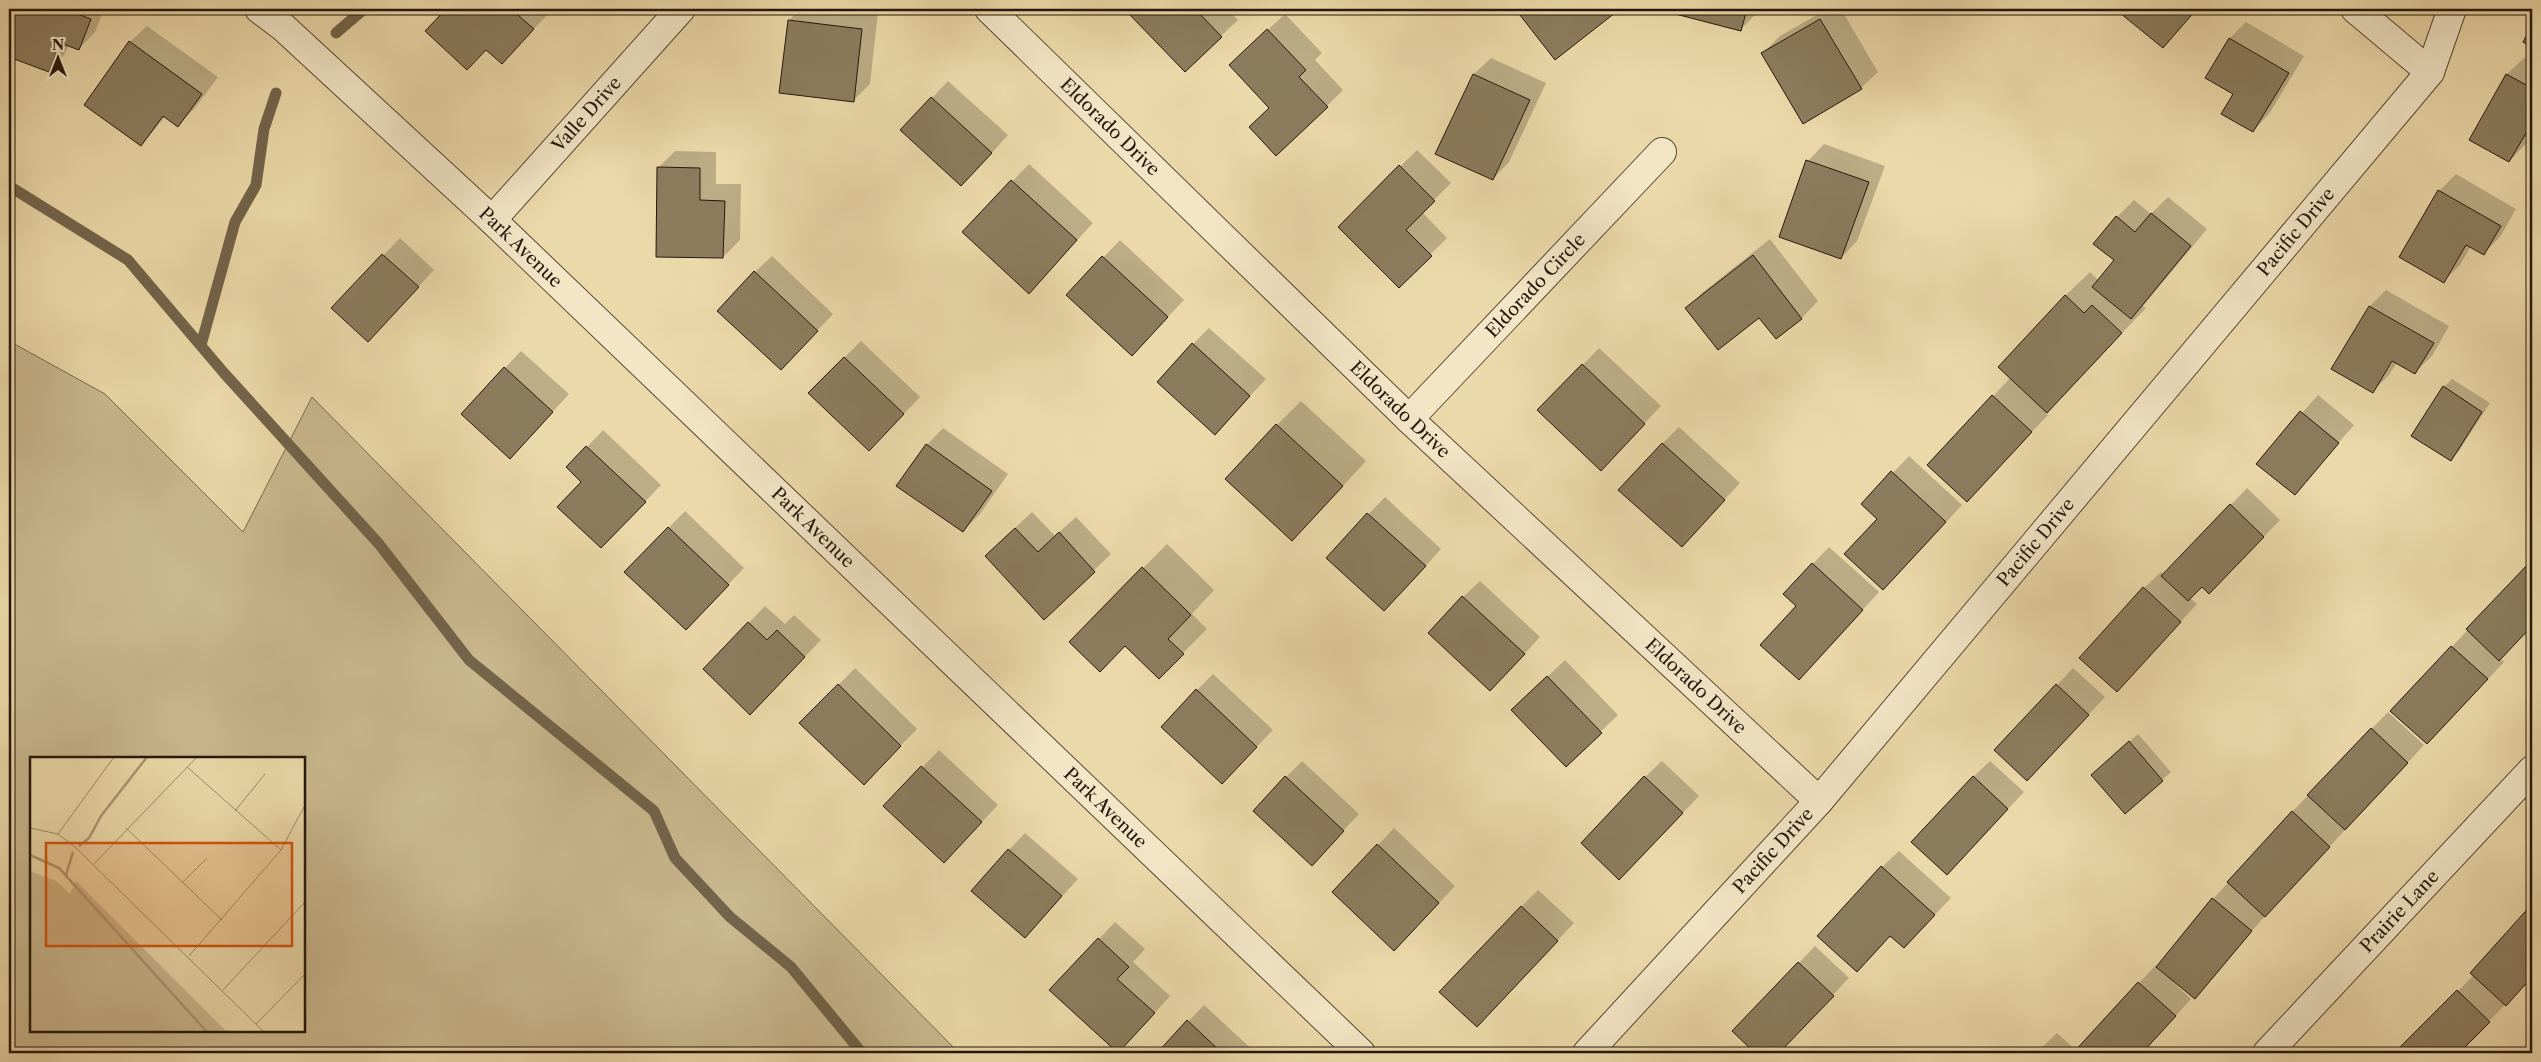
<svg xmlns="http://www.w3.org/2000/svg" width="2541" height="1062" viewBox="0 0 2541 1062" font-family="'Libre Caslon Text',serif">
<rect width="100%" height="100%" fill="#ecd9a9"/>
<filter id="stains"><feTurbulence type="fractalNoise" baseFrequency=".004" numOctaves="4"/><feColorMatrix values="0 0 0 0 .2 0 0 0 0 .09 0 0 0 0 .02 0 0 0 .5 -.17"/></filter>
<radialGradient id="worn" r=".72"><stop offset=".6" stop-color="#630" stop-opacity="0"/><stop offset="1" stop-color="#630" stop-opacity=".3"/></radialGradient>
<path fill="#cab88e" stroke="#77684e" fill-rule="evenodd" d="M9,341L105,394L243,532L312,397L959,1053H9ZM31,758H304V1031H31Z"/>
<path fill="#0003" d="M9,9H104L95,32L79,49L69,45L65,54L48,71L9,56Z
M448,9H546L550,12L518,46L487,48L427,31Z
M801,9H848L878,12L870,84L853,101L789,20Z
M1137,9H1227L1238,20L1221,36L1131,14Z
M1520,9H1618L1555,58L1518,11Z
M1661,9H1758L1757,13L1740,30Z
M1827,9H1841L1878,72L1861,88L1763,53L1780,36Z
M2117,9H2198L2163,47Z
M1285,14L1322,53L1315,60L1343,90L1327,106L1270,107L1247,49Z
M2246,22L2304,56L2269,114L2253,131L2235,94L2207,78L2230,38Z
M147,26L218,77L195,108L178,125L166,116L141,145L130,42Z
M1491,58L1546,83L1509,162L1493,179L1437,153L1474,74Z
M2524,58L2532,63V133L2526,144L2509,161L2470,139L2507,74Z
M948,81L1008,135L978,168L932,98Z
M1824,144L1885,166L1857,241L1841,258L1808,161Z
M1417,150L1451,183L1422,212L1447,238L1399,286L1339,227Z
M675,151L716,152V184H741L740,240L723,257L658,168Z
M1029,164L1093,223L1045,275L964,232Z
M2456,174L2516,209L2500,237L2484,253L2471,246L2460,265L2444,281L2401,256L2439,191Z
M2168,197L2207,229L2143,306L2146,308L2046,413L2048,415L1983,483L1929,465L2011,377L2065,296L2090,272L2098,280L2115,260L2095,243L2117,217L2134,200L2151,214Z
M400,238L434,270L384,324L333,308Z
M1770,239L1818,301L1802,318L1776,337L1760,316L1687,308L1703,292Z
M1120,240L1184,300L1148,338L1067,295Z
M772,256L833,314L797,352L755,272Z
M2386,290L2449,326L2432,356L2415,372L2397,362L2389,375L2372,392L2333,369L2370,306Z
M1209,328L1266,379L1231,416L1193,344Z
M861,341L920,397L886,433L844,358Z
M1599,348L1661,406L1617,452L1539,410Z
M521,351L569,394L527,440L505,368Z
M2452,379L2490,403L2459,451L2451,459L2444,387Z
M2318,395L2354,425L2294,494L2258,463Z
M1301,401L1366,461L1316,515L1277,425Z
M1679,427L1740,483L1682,545L1662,444Z
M943,428L1008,474L980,514L963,531L927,445Z
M603,430L661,485L618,530L583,482L587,447Z
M1909,456L1962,505L1900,572L1879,519L1863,504Z
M2247,488L2280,520L2226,576L2202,585L2190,598L2197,604L2117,691L2144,588L2161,572L2164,575Z
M1385,497L1441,549L1401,593L1327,558Z
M685,511L744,568L702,612L626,572Z
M1032,512L1055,536L1076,517L1111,554L1044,618L1003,539Z
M1167,544L1214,590L1192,614L1207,629L1159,677L1143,568Z
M1829,547L1879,592L1816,661L1798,606L1784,594Z
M2532,561V625L2500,658L2504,662L2444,726L2392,711Z
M1480,581L1540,637L1507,673L1463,597Z
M765,606L785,624L794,615L821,640L767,696L704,669Z
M1565,660L1618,715L1566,765L1529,694Z
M855,668L917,729L864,783L801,723Z
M2073,668L2105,697L2044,763L1996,750Z
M1213,674L1273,730L1238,766L1197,690Z
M2388,712L2424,745L2265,916L2195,997L2175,981L2173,982L2191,999L2142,1053H2036L2057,1033L2077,1051L2139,983L2155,966L2157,967L2213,899L2292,812Z
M2138,734L2171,772L2125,812L2101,767Z
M939,750L998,805L960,845L885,806Z
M1302,761L1359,814L1328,847L1286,777Z
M1662,761L1699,796L1636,862L1645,777Z
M1990,761L2024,792L1963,857L1973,777Z
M1394,828L1455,886L1411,933L1378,845Z
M1025,833L1078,879L1025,937L1009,850Z
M1899,851L1951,898L1904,947L1882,867Z
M1538,890L1574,923L1494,1008L1521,907Z
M2532,906V977L2522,988L2457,1053H2396L2474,975L2471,973Z
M1115,922L1145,949L1133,962L1170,996L1134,1036L1051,990Z
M1815,946L1849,978L1778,1053H1757L1734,1031Z
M1204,1005L1256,1053H1158Z"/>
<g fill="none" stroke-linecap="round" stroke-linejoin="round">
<path stroke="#73644b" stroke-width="11" d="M336,33L364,9
M9,186L128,260L224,373L379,544L469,660L654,811L675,858L730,917L791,967L862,1053
M201,345L235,222L256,185L264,129L276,93"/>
</g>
<path fill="#8c7c5e" stroke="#24170d" d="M9,9H64L91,19L79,50L60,43L49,72L9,57Z
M446,9H511L534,29L502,64L486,50L467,70L425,31Z
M1135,9H1195L1222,37L1185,72L1129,14Z
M1518,9H1620L1555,60L1516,10Z
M1656,9H1747L1741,31Z
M2115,9H2192L2195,11L2163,48Z
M1820,19L1862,89L1803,124L1761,53Z
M788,20L862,29L854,102L779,93Z
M2532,25V47L2523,42Z
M1267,29L1306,70L1299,77L1328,107L1276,156L1249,127L1269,108L1229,65Z
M2229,38L2289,73L2253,132L2221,114L2233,94L2205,78Z
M129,41L202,94L178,127L163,116L141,146L84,105Z
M1473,74L1530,100L1493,180L1435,154Z
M2506,74L2532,88V123L2509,162L2469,140Z
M931,97L992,153L961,186L900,130Z
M1806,160L1869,182L1841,259L1779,237Z
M1399,165L1435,201L1406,230L1432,256L1399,288L1338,227Z
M657,167L700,168V200L725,201L723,258L656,257Z
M1011,180L1077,240L1029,294L962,232Z
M2438,190L2501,226L2484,255L2466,245L2444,283L2399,257Z
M2151,213L2191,246L2131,319L2092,287L2114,260L2093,244L2116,216L2135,232Z
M382,254L419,287L368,342L331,308Z
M1753,255L1802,319L1776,339L1759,318L1718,350L1685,308Z
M1102,256L1168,317L1132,356L1066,295Z
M754,271L818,331L781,370L717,311Z
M2065,295L2084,313L2092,305L2122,333L2047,413L1998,367Z
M2369,306L2434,343L2415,374L2392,361L2373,393L2331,369Z
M1192,343L1250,396L1215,435L1157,382Z
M844,357L904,414L869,451L808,393Z
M1582,364L1645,424L1601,471L1537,410Z
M504,367L553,412L510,459L461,414Z
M2443,386L2482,412L2451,461L2411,436Z
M1992,395L2032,432L1967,502L1927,465Z
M2300,411L2339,443L2295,495L2256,464Z
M1276,424L1343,486L1292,541L1225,479Z
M1662,443L1725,500L1682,547L1618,490Z
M926,444L992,491L963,532L896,486Z
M586,446L646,502L601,548L557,507L581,482L566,467Z
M1891,471L1946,522L1883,590L1844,554L1877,519L1861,504Z
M2230,504L2264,537L2209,594L2202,587L2188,601L2161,576Z
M1367,513L1426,566L1384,611L1326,558Z
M668,527L729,585L686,630L624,572Z
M1015,528L1038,552L1059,532L1095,572L1044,620L985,556Z
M2530,562L2532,564V626L2499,661L2466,629Z
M1812,563L1863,610L1799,680L1760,645L1796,606L1783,594Z
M1142,567L1191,615L1168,639L1184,654L1159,679L1125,646L1100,672L1069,642Z
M2143,587L2181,622L2117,692L2079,658Z
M1462,596L1525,654L1490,691L1428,633Z
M748,622L767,640L777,630L805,657L750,715L703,669Z
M2451,646L2488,679L2427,744L2390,711Z
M1547,676L1602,733L1566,767L1511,710Z
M838,684L901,746L864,785L799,723Z
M2056,684L2089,715L2027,781L1994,750Z
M1196,689L1257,747L1222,784L1161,727Z
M2371,728L2408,763L2345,830L2307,795Z
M2129,741L2163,781L2125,814L2091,775Z
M921,766L982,822L944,863L883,806Z
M1285,776L1344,831L1312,866L1253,811Z
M1644,776L1683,813L1619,880L1581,843Z
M1973,776L2008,809L1947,875L1911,842Z
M2292,811L2330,847L2265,917L2227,882Z
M1377,844L1439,903L1394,951L1332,892Z
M1008,849L1062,896L1025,938L971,891Z
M1881,866L1935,915L1904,948L1890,936L1857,972L1817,936Z
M2212,898L2252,931L2195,999L2156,967Z
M2532,904V977L2506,1006L2470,973Z
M1521,906L1558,941L1477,1027L1439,992Z
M1098,938L1129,967L1117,979L1155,1013L1118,1053L1049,990Z
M1798,962L1834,996L1779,1053H1755L1732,1031Z
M2138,982L2176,1016L2142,1053H2073Z
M2457,990L2490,1022L2459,1053H2394Z
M1187,1020L1222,1053H1157Z"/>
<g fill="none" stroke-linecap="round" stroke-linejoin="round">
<defs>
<g id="minor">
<path id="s1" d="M259,9L283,27L492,220L1361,1053"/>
<path id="s2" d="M989,9L1409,419L1819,801"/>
<path d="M2355,9L2430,72"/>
<path id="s3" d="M492,220L681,9"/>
<path id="s4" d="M1409,419L1662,152"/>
<path id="s5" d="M1587,1053L1819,801L2430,72L2452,9"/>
<path id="s6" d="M2267,1053L2532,770"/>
</g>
</defs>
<use href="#minor" stroke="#564834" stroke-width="30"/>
<use href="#minor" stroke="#f3e6c7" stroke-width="28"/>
</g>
<g text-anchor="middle" stroke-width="4.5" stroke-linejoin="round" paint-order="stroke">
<g font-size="18" fill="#24170d" stroke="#f3e6c7">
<text dy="6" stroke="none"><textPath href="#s3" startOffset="142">Valle Drive</textPath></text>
<text dy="6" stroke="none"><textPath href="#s2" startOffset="169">Eldorado Drive</textPath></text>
<text dy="6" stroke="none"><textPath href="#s5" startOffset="1085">Pacific Drive</textPath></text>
<text dy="6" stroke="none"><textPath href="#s1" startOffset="354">Park Avenue</textPath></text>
<text dy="6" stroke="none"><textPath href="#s4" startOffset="184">Eldorado Circle</textPath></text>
<text dy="6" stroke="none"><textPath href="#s2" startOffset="574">Eldorado Drive</textPath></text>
<text dy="6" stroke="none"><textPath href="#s1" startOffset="759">Park Avenue</textPath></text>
<text dy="6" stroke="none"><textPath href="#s5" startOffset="680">Pacific Drive</textPath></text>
<text dy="6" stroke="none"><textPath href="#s2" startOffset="979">Eldorado Drive</textPath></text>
<text dy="6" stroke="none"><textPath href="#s1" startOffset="1164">Park Avenue</textPath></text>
<text dy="6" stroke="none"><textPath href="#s5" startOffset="275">Pacific Drive</textPath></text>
<text dy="6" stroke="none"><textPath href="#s6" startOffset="194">Prairie Lane</textPath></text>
</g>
</g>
<g transform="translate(30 757)">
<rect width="275" height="275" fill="#ecd9a9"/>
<path d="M0,114L26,124L40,137L46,124L197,275H0Z" fill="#cab88e"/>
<path fill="none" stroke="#a89774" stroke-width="2.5" d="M49,89L59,81L71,59L117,0M0,98L29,111L177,275M36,118L43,95"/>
<path fill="none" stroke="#9c8b6b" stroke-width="1" d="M157,10L251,93M205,54L235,17M0,71L28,77L44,89L234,275M96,71L192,163M28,77L84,0M64,107L167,0M152,126L177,101M159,199L251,93L275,48M193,233L275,145M226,267L275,217"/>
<path fill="#d4520c" fill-opacity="0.15" stroke="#d4520c" stroke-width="2.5" d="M16,86H262V189H16Z"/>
<rect width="275" height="275" fill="none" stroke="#24170d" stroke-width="2.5"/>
</g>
<rect width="2541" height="1062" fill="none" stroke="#ecd9a9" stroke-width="30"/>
<rect x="10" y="10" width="2521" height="1042" fill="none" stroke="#24170d" stroke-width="2.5"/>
<rect x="15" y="15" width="2511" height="1032" fill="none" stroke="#24170d"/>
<g transform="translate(58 58)" stroke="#f3e6c7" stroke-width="4" paint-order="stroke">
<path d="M0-4L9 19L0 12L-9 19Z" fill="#24170d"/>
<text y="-8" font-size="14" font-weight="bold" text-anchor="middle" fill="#24170d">N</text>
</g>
<rect width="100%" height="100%" filter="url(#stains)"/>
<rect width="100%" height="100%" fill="url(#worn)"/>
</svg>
